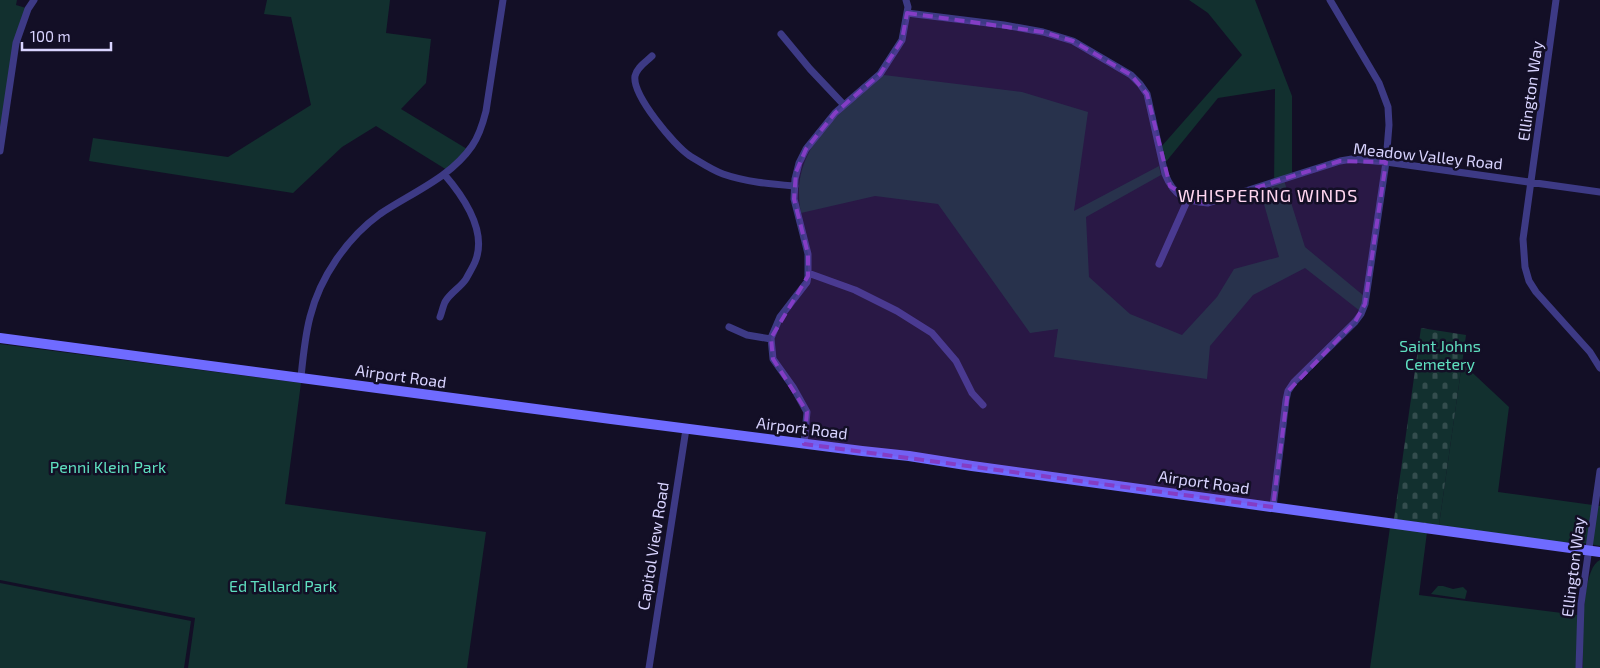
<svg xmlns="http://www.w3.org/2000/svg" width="1600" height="668" viewBox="0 0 1600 668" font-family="'Exo 2',sans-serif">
<defs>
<pattern id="cemetery-stones" width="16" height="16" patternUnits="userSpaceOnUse" patternTransform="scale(1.25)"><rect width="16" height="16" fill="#12302f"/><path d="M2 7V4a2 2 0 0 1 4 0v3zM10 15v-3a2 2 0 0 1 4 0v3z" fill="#344d4e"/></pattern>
</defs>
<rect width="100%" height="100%" fill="#130f26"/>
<path fill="#12302f" d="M0,0H17L16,5L26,8L0,141Z
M267,0H390L386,33L431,39L426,83L401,109L467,149L447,170L376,126L342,147L293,193L89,161L93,138L228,157L311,105L291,17L264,14Z
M1189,0H1255L1292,96V174L1283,177L1305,247L1364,296L1360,311L1305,268L1253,295L1210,346L1207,379L1054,357L1058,329L1030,333L938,204L875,196L801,213C788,147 841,113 884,75L1022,92L1088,112L1074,211L1159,166L1161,175L1086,217L1089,277L1130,314L1182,335L1217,297L1234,269L1279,257L1260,190L1274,186L1275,89L1218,98L1165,163L1161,147L1242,55L1208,13Z
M0,344L301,383L285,504L486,532L467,668H188L195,618L0,580Z
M1462,363L1509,407L1498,492L1600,506V546L1577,542H1554L1439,525Z
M1390,527L1427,532L1419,595L1578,615L1576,668H1370Z
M1600,560V668H1583C1583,647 1580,569 1600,560Z
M0,583L191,621L184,668H0Z
M1438,586H1443L1453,589L1463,587L1467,591L1465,599L1431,594Z"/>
<path fill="url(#cemetery-stones)" d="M1421,328L1466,335L1439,525L1394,519Z"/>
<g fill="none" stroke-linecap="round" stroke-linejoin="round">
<path stroke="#3d3a85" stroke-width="7" d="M1556,0L1523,239L1525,267L1529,281L1536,292L1590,352L1600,368
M907,13L1004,25L1043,32L1073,41L1131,75L1140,84L1147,94L1165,174C1174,196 1185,201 1208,203L1340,161L1352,159L1386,162L1600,192
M781,34L810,69L844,105
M652,56C646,62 637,67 635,76C632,95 674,145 690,156C700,162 712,170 723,174C746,182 771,184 795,186
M0,151L16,43L28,9L34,0
M1159,264L1188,199
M808,273L855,290L897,311L932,333L956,361L972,393L983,405
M440,317C442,312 443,306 445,302C450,293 461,287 466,279C469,273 473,267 475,262C488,231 463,196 444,174
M729,327L747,335L771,339
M301,377C303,357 305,336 310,317C320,277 347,238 380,214C411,193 450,178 472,146C479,136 483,123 486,111L503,0
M804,444L807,412L793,387L773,359L771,338L780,317L807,282L808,276V254L794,199L795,179L799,163L806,149L835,113L880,74L902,40L908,7L906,0
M1273,507L1286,400L1288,391L1294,382L1355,322L1361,314L1365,304L1386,162L1389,125L1388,107L1379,83L1330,0
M649,668L686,429
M1579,668L1581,604L1600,471"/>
<path stroke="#6f6bff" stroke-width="10" d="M0,338L611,419L862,451L909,456L972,466L1600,552"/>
</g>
<path fill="#843dc5" fill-opacity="0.2" stroke="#843dc5" stroke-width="4" stroke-dasharray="10 6" stroke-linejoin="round" d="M907,13L1043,32L1073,41L1131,75L1147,94L1170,186L1193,201L1208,203L1340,161L1386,162L1365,304L1355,322L1288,391L1273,507L804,444L807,412L773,359L771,338L808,276V254L794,199L796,172L806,149L835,113L880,74L902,40Z"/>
<g text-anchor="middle" stroke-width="5" stroke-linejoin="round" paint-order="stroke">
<g font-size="16" fill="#d9d4ff" stroke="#130f26">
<text transform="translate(1530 91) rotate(-82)" y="6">Ellington Way</text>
<text transform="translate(1428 156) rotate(6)" y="6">Meadow Valley Road</text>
<text transform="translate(401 376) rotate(8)" y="6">Airport Road</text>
<text transform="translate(802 428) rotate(7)" y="6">Airport Road</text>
<text transform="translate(1204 482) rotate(8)" y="6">Airport Road</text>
<text transform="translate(653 546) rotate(-81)" y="6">Capitol View Road</text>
<text transform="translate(1573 567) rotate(-83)" y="6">Ellington Way</text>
</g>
<g font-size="16" fill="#5fe0c0" stroke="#130f26">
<text x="1440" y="352">Saint Johns<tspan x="1440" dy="18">Cemetery</tspan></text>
<text x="108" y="473">Penni Klein Park</text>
<text x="283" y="592">Ed Tallard Park</text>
</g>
<g font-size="18" letter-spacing="1" fill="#ffd6f0" stroke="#130f26">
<text x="1268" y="202">WHISPERING WINDS</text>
</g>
</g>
<path d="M22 42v8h89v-8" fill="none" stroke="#d9d4ff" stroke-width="2.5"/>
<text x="30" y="42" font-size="15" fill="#d9d4ff" stroke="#130f26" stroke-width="4" paint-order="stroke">100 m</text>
</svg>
